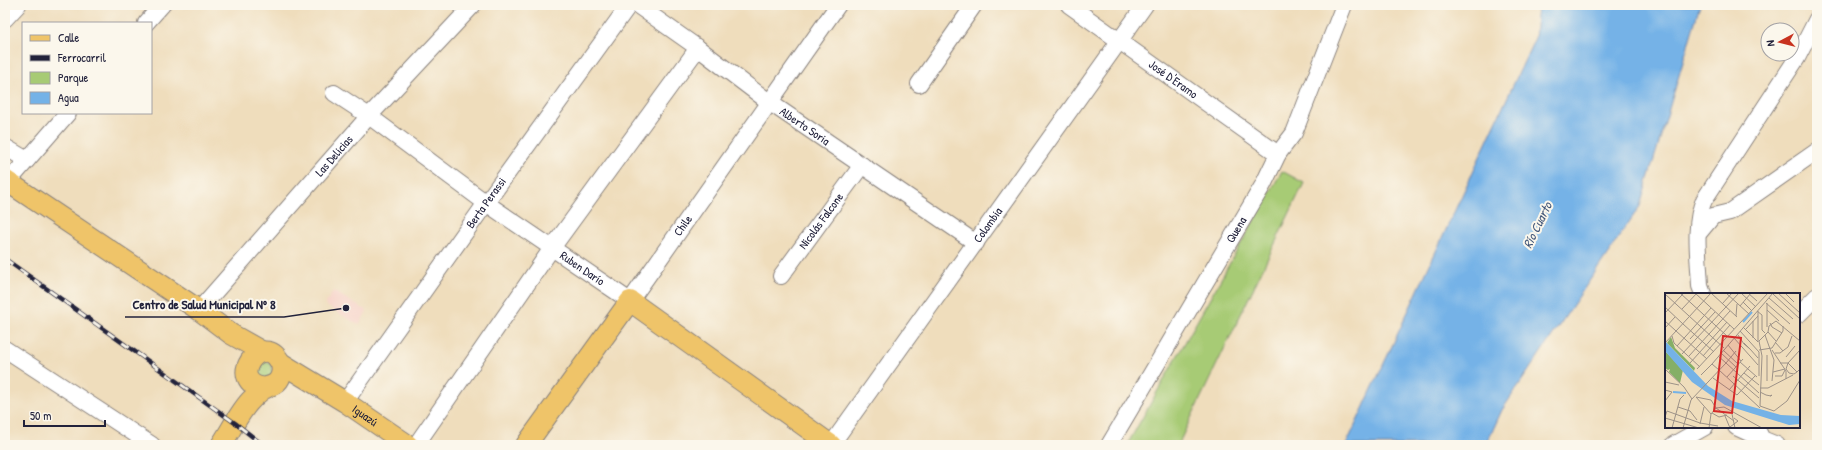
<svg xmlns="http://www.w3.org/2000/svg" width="1822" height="450" viewBox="0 0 1822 450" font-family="'Patrick Hand',sans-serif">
<rect width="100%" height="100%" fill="#fbf7ec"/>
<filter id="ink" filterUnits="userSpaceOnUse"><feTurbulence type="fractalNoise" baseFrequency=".025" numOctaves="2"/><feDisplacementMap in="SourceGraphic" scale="8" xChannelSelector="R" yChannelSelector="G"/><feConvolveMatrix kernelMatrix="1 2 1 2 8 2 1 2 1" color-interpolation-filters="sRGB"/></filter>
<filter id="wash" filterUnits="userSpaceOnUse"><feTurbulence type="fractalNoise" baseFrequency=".012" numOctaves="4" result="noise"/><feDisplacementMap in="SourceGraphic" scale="16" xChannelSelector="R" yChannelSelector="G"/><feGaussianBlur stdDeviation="0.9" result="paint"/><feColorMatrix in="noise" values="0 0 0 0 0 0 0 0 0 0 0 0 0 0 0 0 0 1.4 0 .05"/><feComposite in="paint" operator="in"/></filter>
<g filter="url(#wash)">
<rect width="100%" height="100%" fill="#efddbc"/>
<path fill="#f7d1c7" d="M333,291L367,311L359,325L325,305Z"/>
<path fill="#a7cb74" stroke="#647658" d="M1282,171L1304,183L1178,445H1127Z
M260,360L272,363V376L259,380L253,367Z"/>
<path fill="#74b2e7" stroke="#4b6a91" d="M1538,5H1700L1640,206L1502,410L1486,445H1346L1535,38Z"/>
</g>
<g filter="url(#ink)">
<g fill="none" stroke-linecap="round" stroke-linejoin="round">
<defs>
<g id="minor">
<path id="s1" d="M637,5L698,48L769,102L976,243"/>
<path id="s2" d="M1069,5L1278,154"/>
<path d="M5,19L18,5"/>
<path d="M146,23L162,5"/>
<path d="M919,84L974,5"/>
<path id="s3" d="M334,93L369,116L486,203L630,301L838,5"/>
<path d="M5,147L27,160"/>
<path d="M8,182L68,113"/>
<path d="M1698,234L1713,216L1730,212L1817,151"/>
<path id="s4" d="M781,276L862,165"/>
<path d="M1703,294L1700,286C1699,259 1693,225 1704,200L1797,58L1817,19"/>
<path id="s5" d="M199,310L369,116L473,5"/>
<path d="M1799,314L1817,296"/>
<path d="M5,349L152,445"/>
<path id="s6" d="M345,402L486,203L629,5"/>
<path d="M1736,427L1762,439"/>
<path d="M1756,427L1762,439L1777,445"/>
<path d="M416,445L552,248L698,48"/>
<path id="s7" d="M831,445L1145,5"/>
<path id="s8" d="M1109,445L1263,185L1278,154L1294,133L1344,5"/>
<path d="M1673,445L1705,427"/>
</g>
<g id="major">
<path d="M5,180L199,310L231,334L263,352"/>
<path id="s9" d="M281,363L345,402L408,445"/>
<path d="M221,445C230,432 241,409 252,399C256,395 261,390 267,387C271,386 274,385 277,382C282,377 283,368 280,362C262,329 223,384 266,388"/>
<path d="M526,445L630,301L831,445"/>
</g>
</defs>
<use href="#minor" stroke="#88807c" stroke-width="18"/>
<use href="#major" stroke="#88807c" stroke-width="22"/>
<use href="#minor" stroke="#fff" stroke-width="16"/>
<use href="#major" stroke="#efc469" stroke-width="20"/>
<defs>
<path id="rail" d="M5,259L235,423L263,445"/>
</defs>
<use href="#rail" stroke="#22223b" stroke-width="4.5"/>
<use href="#rail" stroke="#fbf7ec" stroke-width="3" stroke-dasharray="9" stroke-linecap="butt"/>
</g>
</g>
<g text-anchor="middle" stroke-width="4" stroke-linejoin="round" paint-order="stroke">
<g font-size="12" fill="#22223b" stroke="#fbf7ec">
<text dy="4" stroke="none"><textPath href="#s2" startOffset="128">José D'Eramo</textPath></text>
<text dy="4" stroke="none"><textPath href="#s1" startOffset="207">Alberto Soria</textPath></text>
<text dy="4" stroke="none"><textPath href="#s5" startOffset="205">Las Delicias</textPath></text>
<text dy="4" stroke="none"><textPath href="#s6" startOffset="244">Berta Perassi</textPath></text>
<text dy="4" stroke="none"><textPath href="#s4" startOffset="68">Nicolás Falcone</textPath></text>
<text dy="4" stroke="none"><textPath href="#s3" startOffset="454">Chile</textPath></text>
<text dy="4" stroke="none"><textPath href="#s7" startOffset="270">Colombia</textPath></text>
<text dy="4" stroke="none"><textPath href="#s8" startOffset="250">Quena</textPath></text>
<text dy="4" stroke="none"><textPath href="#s3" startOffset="304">Ruben Darío</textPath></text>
<text dy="4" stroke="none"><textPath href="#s9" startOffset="99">Iguazú</textPath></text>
</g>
<g font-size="13" font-style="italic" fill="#3f5477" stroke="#fbf7ec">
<text transform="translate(1537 225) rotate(-64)" y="5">Río Cuarto</text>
</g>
</g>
<g transform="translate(1665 293)">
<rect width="135" height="135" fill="#efddbc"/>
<path d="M6,44L10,55L30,75L29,78L2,50ZM0,58L18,77L15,90L4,79L5,76L3,77L0,75Z" fill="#85af66"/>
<path d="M0,48L43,93L67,108L116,122L135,123V131L124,132L60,112L27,89L0,58Z" fill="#74b2e7"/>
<path fill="none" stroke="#74b2e7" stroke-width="2" d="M78,29L87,19M8,99L21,100"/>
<path fill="none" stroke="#9d9288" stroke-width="1" d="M15,0L62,43M30,0L69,36M46,0L72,24M61,0L84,21M76,0L91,14M83,0L92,8M113,0L135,20M120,0L129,9M0,1L59,55M108,1L135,26M104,5L128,26M78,9L87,18M101,10L125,31M102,10V34M57,11L67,0M75,13L86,0M0,14L18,31M17,16L32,0M102,17L114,28M92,18L97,22V37L100,40M0,20L18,1M71,23L72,11M0,28L42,66M88,28V45M105,30L107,34L117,40M18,31L49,59M78,34L93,49M0,35L10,24M81,36L93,23M75,38L94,59M103,39L111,48M73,42L79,51L85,56L79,50M100,42L109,67L107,88M7,43L9,50L35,74M69,45L93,72M25,46L50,19M135,48L111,28L104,33L103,39L94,48L97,63L95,113L109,118L122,108L135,87M93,49V18M110,49L118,58M0,50L46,0M63,52L76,68M12,53L46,15M85,56L93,65M58,57L73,71M94,57L107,55L118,38V33M107,57L121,78V86M71,58L61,70L94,100M94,59V83M56,60L71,74M110,60H115L123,54L127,43M17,61L74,0M24,63L65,18M38,63L65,32M121,64L130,53M75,69L92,84M25,70L62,29M115,70H123L135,57M0,76L19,94L27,106M32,76L103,0M54,77L95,115M54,77L47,71L108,0M108,79L120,76M132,79L123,70L121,76L124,80L129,81L132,79L135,76M79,80L94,92M36,82L47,71M68,83L94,105M110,83H117L120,77M62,84L78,66M48,85L72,102L90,83M102,88V62M0,89L14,92M95,95H103L128,82M0,97L7,99L0,108M64,97L85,73M95,99L101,102L106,103L107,102L105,103M13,114L25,118L32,127M47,120L54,124L62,122M46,121L31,104L46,107L51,115L59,114L97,135M67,121L70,135M60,123L65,135M0,124L2,118L35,130L53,133M0,125L34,135M35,131L39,114M65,134L73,128L69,125M7,135L15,106L19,102M18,135L26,107L61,70L53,63M44,135L46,121L51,115L69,128"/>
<path fill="#d62828" fill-opacity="0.15" stroke="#d62828" stroke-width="2" d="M58,43L76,45L67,120L49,118Z"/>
<rect width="135" height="135" fill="none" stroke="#22223b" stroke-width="2"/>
</g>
<path fill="none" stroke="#22223b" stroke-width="1.5" d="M346 308L284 317H125"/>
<circle fill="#22223b" stroke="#fbf7ec" stroke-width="1.5" cx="346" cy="308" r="4"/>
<g font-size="13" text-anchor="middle" font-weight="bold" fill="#22223b" stroke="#fbf7ec" stroke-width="4" stroke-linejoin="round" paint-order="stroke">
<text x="204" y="309">Centro de Salud Municipal Nº 8</text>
</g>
<rect width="1822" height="450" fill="none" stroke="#fbf7ec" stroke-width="20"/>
<rect x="22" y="22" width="130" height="92" fill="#fbf7ec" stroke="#a4a2a5"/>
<rect x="30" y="35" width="20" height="6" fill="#efc469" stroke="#a4a2a5"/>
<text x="58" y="42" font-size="12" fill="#22223b">Calle</text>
<rect x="30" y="55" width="20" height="6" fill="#22223b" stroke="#a4a2a5"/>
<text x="58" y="62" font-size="12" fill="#22223b">Ferrocarril</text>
<rect x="30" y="72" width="20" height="12" fill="#a7cb74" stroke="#a4a2a5"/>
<text x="58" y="82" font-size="12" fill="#22223b">Parque</text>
<rect x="30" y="92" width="20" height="12" fill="#74b2e7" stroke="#a4a2a5"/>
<text x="58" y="102" font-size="12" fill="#22223b">Agua</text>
<g transform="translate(1780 42) rotate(263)"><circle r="19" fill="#fbf7ec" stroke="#a4a2a5"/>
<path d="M0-3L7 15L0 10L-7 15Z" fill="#c8321e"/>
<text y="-6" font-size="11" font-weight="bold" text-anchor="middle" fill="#22223b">N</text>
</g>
<path d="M24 420v6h81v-6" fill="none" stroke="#22223b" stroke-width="2"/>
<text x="30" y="420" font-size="12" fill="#22223b" stroke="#fbf7ec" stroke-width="3" paint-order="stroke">50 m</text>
</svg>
